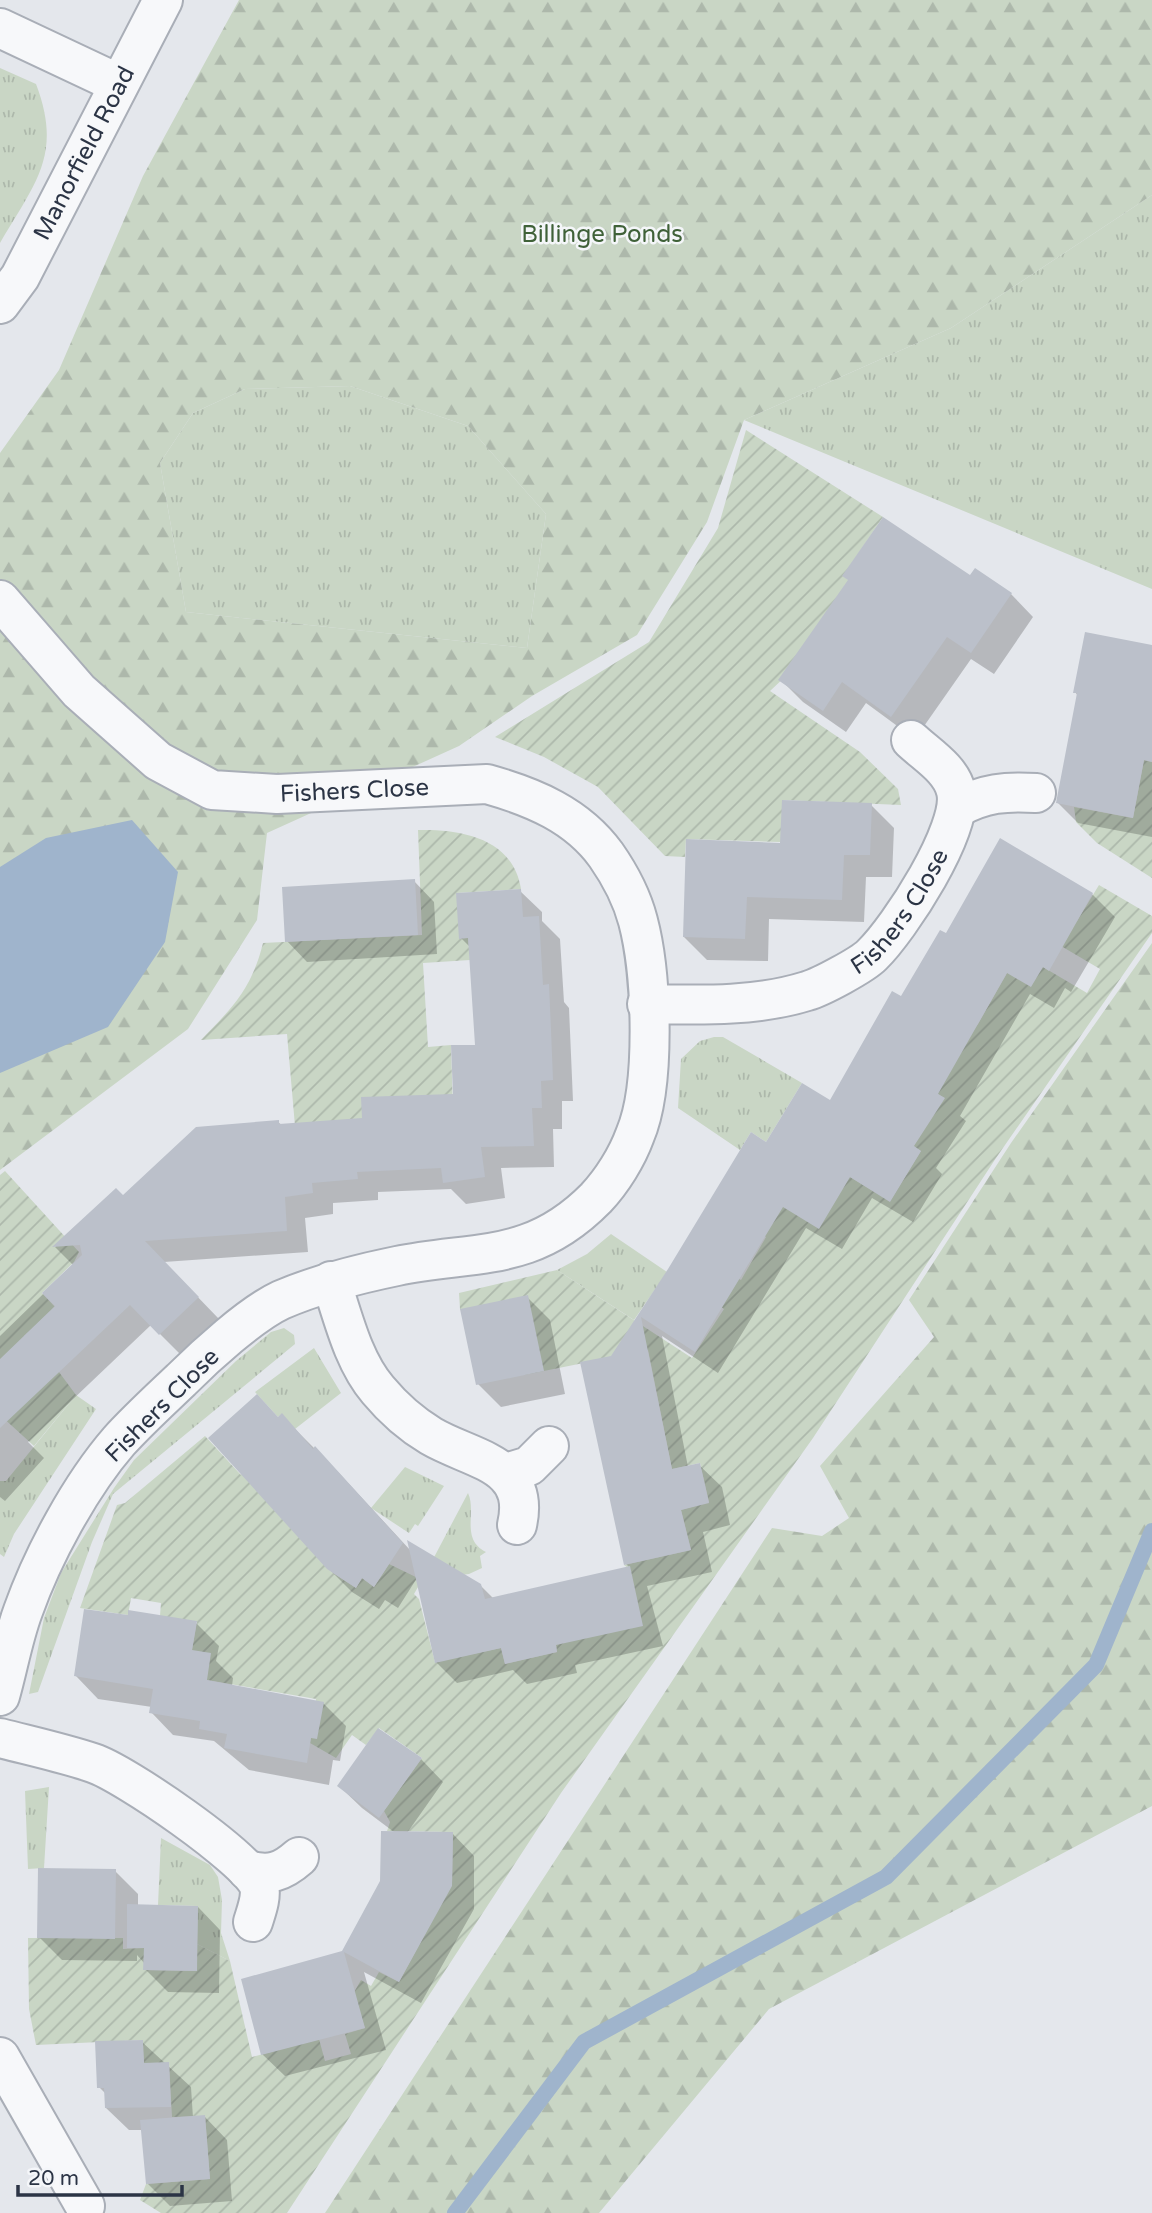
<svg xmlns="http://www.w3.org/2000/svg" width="1152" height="2213" viewBox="0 0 1152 2213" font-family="'Varela Round',sans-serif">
<defs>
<pattern id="grass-tufts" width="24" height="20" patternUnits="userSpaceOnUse" patternTransform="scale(1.75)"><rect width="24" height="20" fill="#c9d6c5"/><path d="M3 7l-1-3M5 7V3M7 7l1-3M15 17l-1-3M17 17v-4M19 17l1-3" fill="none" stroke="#adb8ab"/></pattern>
<pattern id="forest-firs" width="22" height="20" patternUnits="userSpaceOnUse" patternTransform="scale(1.75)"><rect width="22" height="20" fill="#c9d6c5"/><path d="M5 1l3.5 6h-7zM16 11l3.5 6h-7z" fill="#adb8ab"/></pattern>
<pattern id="garden-furrows" width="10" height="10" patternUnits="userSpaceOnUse" patternTransform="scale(1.75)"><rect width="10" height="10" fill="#c9d6c5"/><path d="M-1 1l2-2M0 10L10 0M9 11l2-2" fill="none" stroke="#adb8ab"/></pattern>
</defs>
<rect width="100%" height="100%" fill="#e4e7ec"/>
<path fill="url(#grass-tufts)" d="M0,68L36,84C63,155 35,183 0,243Z
M1152,195V589L744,420L951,328Z
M350,386L468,426L546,514L527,648L186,612L160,463L193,413L245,389Z
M714,1037H723L802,1083L766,1142L751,1132L740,1150L678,1108L681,1059L700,1041Z
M611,1234L667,1272L634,1320L557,1270L587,1254Z
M284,1328L294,1335L295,1344L113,1494L92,1542L38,1692L29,1694L44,1618L61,1573L114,1488L134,1460L236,1361L271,1332Z
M314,1348L341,1393L295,1429L282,1414L278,1417L255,1392Z
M76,1395L96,1409L14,1534L4,1557L0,1554V1481H6Z
M405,1467L444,1486L418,1526L415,1524L409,1533L371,1508Z
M468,1493C477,1512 460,1539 486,1552L480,1556L482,1568L469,1574L422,1580Z
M49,1787L44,1868L28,1869L25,1791Z
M161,1838L210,1865L218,1877L222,1900L221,1933L230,1961L197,1944L198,1906L158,1905Z"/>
<path fill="url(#forest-firs)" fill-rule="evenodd" d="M239,0H1152V195L951,328L744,420L707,522L637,635L532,696L459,746L267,833L257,920L188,1029L0,1170V453L59,370L143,176ZM350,386L468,426L546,514L527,648L186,612L160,463L193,413L245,389Z
M1152,943V1806L769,2009L599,2213H325L772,1528L822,1536L849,1518L820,1466L934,1337L909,1300L1011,1143Z"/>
<path fill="url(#garden-furrows)" d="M746,430L883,517L843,576L871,596L770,691L860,752L898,789L901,805L783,800L781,842L686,839L685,857L665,856L598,787L544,757L495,737L649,642L718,528Z
M1144,760L1152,762V878L1097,843L1076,822L1074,807L1133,818Z
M418,830C461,829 513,838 521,889L456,893L468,938L470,960L423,963L428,1047L451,1045L453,1111L362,1119L297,1149L287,1034L201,1040C233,1007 252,988 263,943L422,935Z
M1099,885L1152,916V933L996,1158L813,1438L561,1793L287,2213H161L140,2200L146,2184L210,2179L205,2116L172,2117L169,2063H144L142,2040L36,2045L29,2009L28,1938H123V1949L144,1948V1970L197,1971V1944L230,1961L252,2057L319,2039L325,2061L351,2054L345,2034L365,2028L353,1994L361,1980L371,1986L379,1972L399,1982L452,1884L453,1832L387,1831L390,1822L384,1811L422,1758L379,1728L366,1745L352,1735L336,1758L310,1743L316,1699L207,1680L192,1650L197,1622L160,1616L161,1603L131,1598L128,1615L80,1608L117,1505L125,1503L205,1436L241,1475L258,1460L333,1573L356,1588L362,1578L374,1587L389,1564L422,1580L414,1594L419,1599L435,1662L501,1648L505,1664L557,1652L556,1645L628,1568L624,1565L691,1550L681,1510L709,1502L700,1463L672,1469L648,1350L524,1375L519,1352L460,1309L459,1293L557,1270L692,1358L724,1309L709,1298L726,1272L741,1280L766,1237L760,1232L777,1203L850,1177L890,1201L921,1151L903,1140L944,1098L929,1088L978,1024L1007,973L1043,967L1087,993L1100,969L1039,933L1054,908L1077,921Z
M5,1171L79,1252L74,1262L42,1293L55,1307L24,1336L59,1372L76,1395L34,1446L0,1415V1175Z"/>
<path fill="#9fb4cc" d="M132,820L178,872L165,942L108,1027L0,1073V867L46,838Z"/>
<path fill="#0003" d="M970,577L1011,594L1033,617L994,674L971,659L915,739L866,703L846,732L803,702L781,680Z
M1152,647V837L1078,823L1058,803L1078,696L1075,692Z
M871,805L894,828L892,877H866L864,922L769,919L768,961L707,960L684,937L782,844Z
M1000,841L1092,894L1115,917L1071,992L1065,988L1054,1008L1030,994L960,1116L966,1121L936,1168L942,1174L913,1222L872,1198L842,1249L806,1228L718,1373L662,1336L688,1467L699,1465L722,1487L730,1525L703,1532L712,1572L647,1586L663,1646L575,1665L577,1673L527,1684L513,1670L457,1683L436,1662L417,1578L398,1608L385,1600L379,1609L352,1592L328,1568L279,1418L282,1416L338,1472L411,1551L480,1585L494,1599L630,1568L626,1564L612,1358L670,1270L767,1144L831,1103L946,936Z
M414,881L434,902L437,954L307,962L287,941Z
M520,891L542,912V921L560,939L564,1002L569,1008L573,1101H562V1129H553L554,1167L501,1168L505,1198L466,1204L451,1189L378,1192V1200L333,1203V1214L305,1218L308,1252L164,1262L219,1319L181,1355L151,1325L28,1442L44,1458L5,1501L0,1497V1336L73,1265L55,1247L116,1190L123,1197L278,1122L283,1126L364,1120L454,1095L477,1047L471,948L461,938Z
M527,1297L550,1320L565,1394L501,1407L478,1384Z
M196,1623L219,1646L216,1661L233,1678L232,1686L323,1703L346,1726L340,1761L333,1760L329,1785L249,1770L214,1741L173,1735L151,1712L152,1707L98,1699L76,1676Z
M421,1759L443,1782L407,1833H452L474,1856V1909L421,2003L364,1972L386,2050L285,2076L262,2054L343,1952L382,1882L394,1832L362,1808L339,1786Z
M115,1871L138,1894V1906L198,1907L220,1930L219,1993L168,1992L145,1969V1964L137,1955V1961L62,1960L39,1937Z
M142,2042L191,2087L193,2118L205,2117L227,2140L232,2201L170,2206L147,2183L143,2130H129L106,2108V2094L99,2087Z"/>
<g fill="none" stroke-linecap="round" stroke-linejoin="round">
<path stroke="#9fb4cc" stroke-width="16" d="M455,2213L584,2042L886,1877L1096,1665L1152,1531"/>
</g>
<path fill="#bbc0ca" d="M883,517L970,575L975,568L1012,593L971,653L947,637L891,717L842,682L823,711L778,680L848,580L842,576Z
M1085,632L1152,645V762L1144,760L1133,818L1056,803L1077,693H1073Z
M782,800L872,803L870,855H844L842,900L747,897L745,939L683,937L686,839L780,843Z
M1000,838L1093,893L1049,971L1043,967L1031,987L1007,973L938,1094L945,1098L914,1146L921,1151L890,1202L850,1177L819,1229L783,1207L695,1352L641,1317L672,1469L700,1463L709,1503L681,1510L691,1550L624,1565L580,1362L611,1356L668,1269L751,1132L766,1142L802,1083L830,1100L892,991L901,996L940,930L946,933Z
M415,879L418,935L285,942L282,887Z
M521,889L523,917L539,916L543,985L549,984L551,1030L553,1080L541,1081L542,1108H532L534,1146L481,1147L485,1177L443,1183L441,1168L357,1172L358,1179L312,1183L313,1193L285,1197L287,1231L145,1241L199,1297L159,1335L130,1305L0,1428V1359L55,1306L42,1293L82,1255L80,1245L52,1247L116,1188L123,1195L196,1127L279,1120V1124L362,1118L361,1097L453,1094L451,1045H475L468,938L459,939L456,893Z
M528,1295L544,1371L476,1385L460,1309Z
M257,1394L278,1417L282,1413L313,1449L315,1446L403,1543L374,1587L362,1578L356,1588L327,1569L208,1438Z
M407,1540L481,1584L485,1599L630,1566L643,1626L556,1645L557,1652L505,1664L501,1648L435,1663Z
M84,1609L128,1615V1610L197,1621L192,1650L211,1653L207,1680L324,1702L317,1739L311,1738L307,1763L224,1748L227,1734L199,1729L200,1721L149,1713L153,1689L74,1676Z
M378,1728L422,1758L379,1818L337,1786Z
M381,1831L453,1832L452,1886L399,1982L344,1952L365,2028L261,2055L241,1979L342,1951L380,1881Z
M38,1868L116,1869L115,1939L37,1938Z
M127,1904L198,1906L197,1971L143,1970L144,1948H127Z
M143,2040L144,2063L169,2062L171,2107L105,2108L104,2088H97L95,2041Z
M205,2115L210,2179L146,2184L140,2120Z"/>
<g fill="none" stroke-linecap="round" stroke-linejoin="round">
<defs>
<g id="minor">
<path d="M0,28L119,84"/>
<path id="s1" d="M0,304L20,277L163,0"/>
<path id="s2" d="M0,600L79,691L158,761L212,790L277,794L487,784C533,797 577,815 606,855C620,875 632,898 638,921C652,974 656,1086 635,1135C627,1157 612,1181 596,1198C532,1263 477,1250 397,1266C358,1274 318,1284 281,1300C251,1314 205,1356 181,1380C160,1400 138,1420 119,1441C80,1486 43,1555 23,1611C13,1638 8,1668 0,1696"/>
<path d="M957,808C984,793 1006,791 1036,793"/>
<path id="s3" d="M647,1004C700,1005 756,1007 807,991C821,987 862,965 872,955C899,929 965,828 956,791C951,769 927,755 911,740"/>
<path d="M331,1281C343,1317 353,1361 378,1390C393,1408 411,1424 431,1436C472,1460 531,1463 517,1525"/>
<path d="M506,1473L529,1466L549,1446"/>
<path d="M0,1738C31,1746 63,1753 93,1763C124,1773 248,1858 259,1886C262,1897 256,1912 253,1922"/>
<path d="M247,1870C270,1876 282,1872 299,1857"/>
<path d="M0,2057L85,2206"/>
</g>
</defs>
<use href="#minor" stroke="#a9aeb7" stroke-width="42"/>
<use href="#minor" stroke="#f7f8fa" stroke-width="38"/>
</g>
<g text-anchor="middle" stroke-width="5" stroke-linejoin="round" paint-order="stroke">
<g font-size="24" fill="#2b3445" stroke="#f4f6f9">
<text dy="8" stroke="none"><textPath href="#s1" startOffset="173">Manorfield Road</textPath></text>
<text dy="8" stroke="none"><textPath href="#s2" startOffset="430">Fishers Close</textPath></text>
<text dy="8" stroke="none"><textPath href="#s3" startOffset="287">Fishers Close</textPath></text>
<text transform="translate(162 1405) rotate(-45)" y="8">Fishers Close</text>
</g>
<g font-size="24" fill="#3f6138" stroke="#f4f6f9">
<text x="602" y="242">Billinge Ponds</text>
</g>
</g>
<path d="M18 2185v10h164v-10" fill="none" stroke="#2b3445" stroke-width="3.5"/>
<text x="28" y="2185" font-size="21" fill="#2b3445" stroke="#f4f6f9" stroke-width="5" paint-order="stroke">20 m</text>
</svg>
